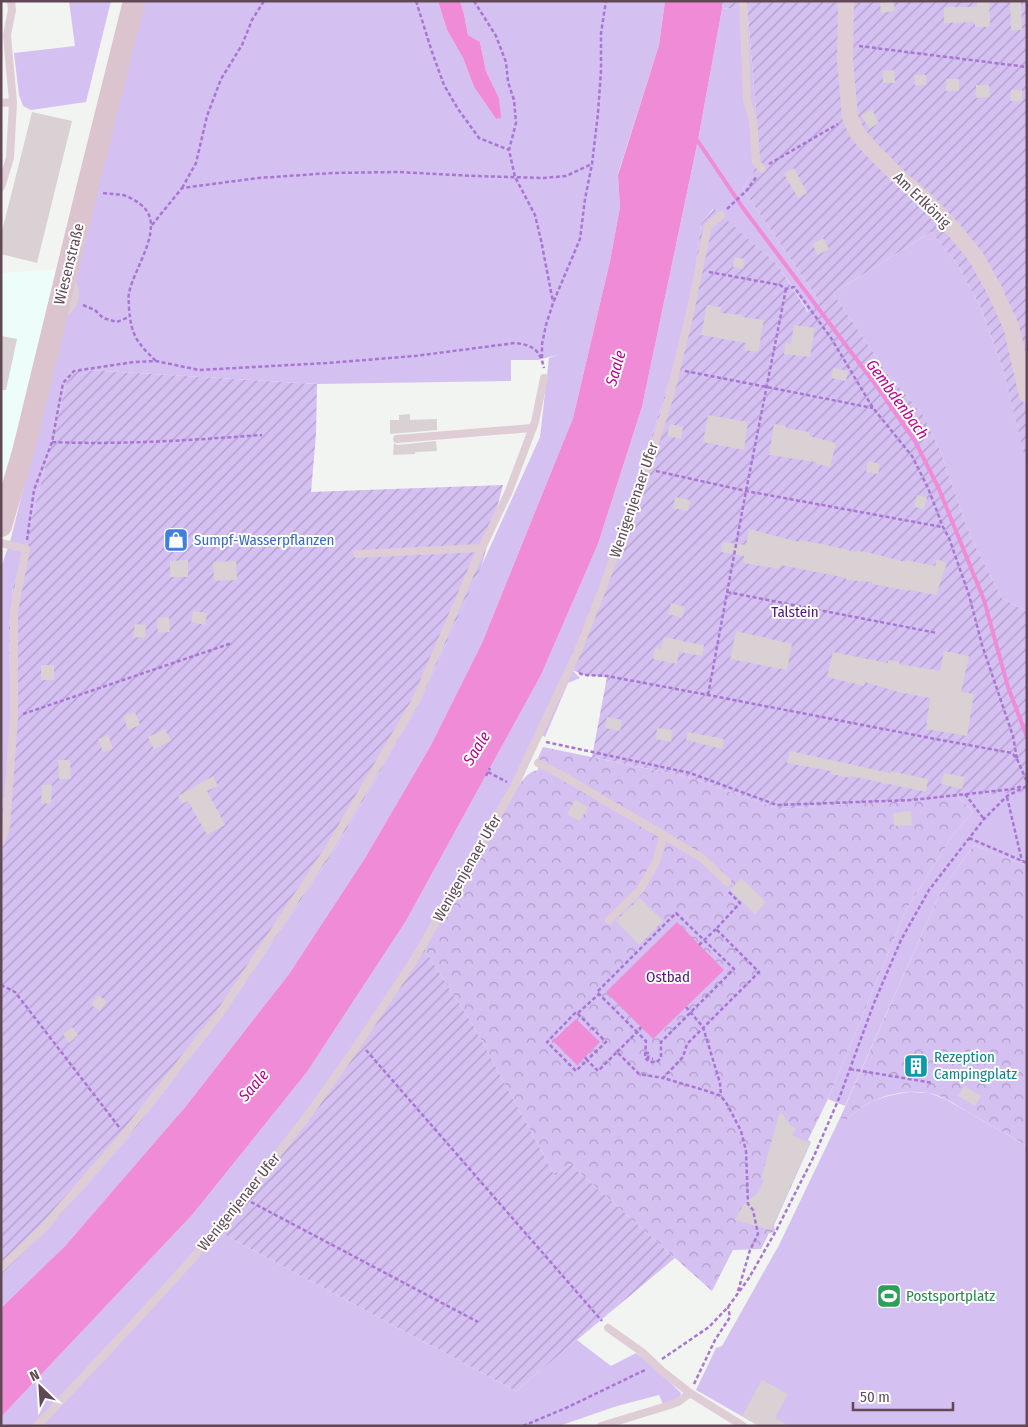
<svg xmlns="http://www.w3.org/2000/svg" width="1028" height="1427" viewBox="0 0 1028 1427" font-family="'Fira Sans Condensed',sans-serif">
<defs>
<pattern id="forest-crowns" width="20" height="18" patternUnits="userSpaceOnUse" patternTransform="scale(1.25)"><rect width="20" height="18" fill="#d5c0f2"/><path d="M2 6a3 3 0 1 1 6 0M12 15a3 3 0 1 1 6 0" fill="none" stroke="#b09ec7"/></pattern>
<pattern id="garden-furrows" width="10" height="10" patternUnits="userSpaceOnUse" patternTransform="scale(1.25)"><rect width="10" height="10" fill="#d5c0f2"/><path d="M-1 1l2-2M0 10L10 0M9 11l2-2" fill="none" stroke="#b09ec7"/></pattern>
</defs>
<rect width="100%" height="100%" fill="#f2f4f2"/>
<path fill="#edfdf9" d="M61,269L1,498V273Z"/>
<path fill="#d5c0f2" d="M69,1H111L86,102L31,110L23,106L19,95L14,53L75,46Z
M143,1H438L447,30L463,58L474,87L496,119L500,118L499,98L486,71L480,42L468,35L464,14L460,1H665L659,45L618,174L620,207L610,261L573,418L482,643L431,745L365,858L289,974L186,1106L65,1246L1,1308V1275L48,1229L129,1137L223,1015L336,848L420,701L540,437L549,358L557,355L538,360H511V381L317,384L70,369L19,569L13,587L9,627L11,733L7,779L1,816V568L11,538L30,462Z
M747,6L760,160L743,189L819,301L809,312L777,264L713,209L701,224L693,286L674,365L643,465L572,670L580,678L568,683L545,737L537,732L511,785L411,958L352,1048L305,1113L248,1187L191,1255L130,1322L32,1426H1V1417L193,1214L307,1072L406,921L541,675L598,544L642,407L698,140L722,9Z
M931,232L956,262L981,308L1003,369L1024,452L1027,466V612L1002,598L971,538L939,448L923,415L887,373L833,293Z
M1027,791V866L974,845L941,891L845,1106L828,1099L906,910L954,833L973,812L957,796Z
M911,1092L929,1093L945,1099L1027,1146V1426H759L696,1390L716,1348L722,1346L779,1245L840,1118L847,1120C864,1101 886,1095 911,1092Z
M219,1232L516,1391L577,1340L611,1366L636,1353L651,1364L681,1393L679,1398L663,1404L659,1395L617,1406L559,1426H41Z"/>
<path fill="url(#forest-crowns)" d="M543,747L688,777L779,809L957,796L973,812L954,833L906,910L828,1099L808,1140L811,1142L774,1225L775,1232L769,1233L761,1249L733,1250L712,1291L570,1164L555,1176L473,1025L424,949L517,788C523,780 527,772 538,770V758Z
M974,845L1027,866V1146C1007,1134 987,1123 966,1111C955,1104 942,1095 928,1093C900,1088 866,1099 847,1120L840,1118L941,891Z"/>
<path fill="url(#garden-furrows)" d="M722,1H1027V466L1003,369L981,308L956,262L931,232L833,293L887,373L923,415L939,448L971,538L1002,598L1027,612V791L1025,792L779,809L688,777L592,757L607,677L584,675L572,670L569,661L613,551L643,465L674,365L693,286L701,224L714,209L777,264L808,312L819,301L743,189L760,160L747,6L722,9Z
M70,369L317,384L316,434L311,492L503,485L482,565L420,701L336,848L223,1015L129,1137L48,1229L1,1275V816L7,779L11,733L9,627L13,587L19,569Z
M424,949L473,1025L555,1176L570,1164L675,1258L516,1391L219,1232Z"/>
<path fill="#f08bd8" d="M438,1H460L464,14L468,35L480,42L486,71L499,98L501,118L496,119L474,87L463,58L447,30Z
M665,1H722V9L698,140L642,407L598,544L541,675L406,921L307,1072L193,1214L1,1417V1308L65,1246L186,1106L289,974L365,858L431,745L482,643L573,418L610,261L620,207L618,175L659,45Z
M677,922L724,970L653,1039L606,992Z
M576,1019L600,1042L577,1065L553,1041Z"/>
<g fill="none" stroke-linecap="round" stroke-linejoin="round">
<path stroke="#f08bd8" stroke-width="4" d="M695,137L743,208L878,388L915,441L939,489L984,600L1008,687L1027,737"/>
</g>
<path fill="#d9d1d4" d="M893,1L895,11L881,13L880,3Z
M977,1H989L990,27H975V22L944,23V7H977Z
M1010,1H1021L1022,30H1011Z
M894,70L895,83H883V71Z
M914,75H926V85L915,86Z
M946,79H959V91H946Z
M976,85H989L990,97L976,98Z
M1011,90H1022V101H1011Z
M872,109L879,123L869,129L861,115Z
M32,112L72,121L37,263L1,254V235Z
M794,168L807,193L798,198L784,174Z
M823,238L829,249L818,255L812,244Z
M734,257L745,259L743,269L733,267Z
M707,305L721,307L720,313L743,315L742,317L764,320L758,352L744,350L746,343L701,335Z
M794,325L815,328L810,357L784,354L785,343L791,344Z
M1,336L17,339L6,390H1Z
M833,368L848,371L846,381L831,378Z
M410,414V420L437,419V430L390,434V420H399V415Z
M708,415L748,422L744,450L703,442Z
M670,424L683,427L681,439L667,436Z
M774,424L786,426V428L810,432L809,436L836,443L830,467L816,464V462L769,455Z
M436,441L437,451L415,452V454L393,455L394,443L397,445Z
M868,461L880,464L878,474L866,472Z
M917,495L927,497L924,509L914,507Z
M675,497L690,500L688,511L673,508Z
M749,529L799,542L800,540L822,544L856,552L857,551L867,552L905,562L906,560L935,566L937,559L947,563L936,595L909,590L908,591L872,584V582L846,580V578L781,565L780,569L743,563L744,556L721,552L722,542L746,545Z
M188,560V577H170V561Z
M236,561L237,580L214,581L213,562Z
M671,603L685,607L682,618L668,614Z
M193,611L207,613L205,625L191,622Z
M169,617L170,632L158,633L157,618Z
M135,624L146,625L145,638L133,637Z
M736,631L792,644L787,670L730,659Z
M664,637L691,643L704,645L702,656L679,652L677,664L653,659L655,648L661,649Z
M944,651L969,656L961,692L974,694L967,736L926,729L930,698L898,692L865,682L864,686L827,677L833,652L888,663V660L900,662L899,664L940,671Z
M41,665H54V680H41Z
M135,712L140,725L128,730L123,716Z
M607,717L622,720L620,731L605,728Z
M657,728L673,730L671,742L656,739Z
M165,729L171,741L154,749L148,737Z
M688,732L724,739L722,749L686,740Z
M108,735L113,749L103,752L98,739Z
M790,751L890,773V771L928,779L926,792L851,776V778L831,774V771L787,763Z
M58,760H70L71,779H59Z
M944,773L965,777L962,789L941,784Z
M213,776L218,786L207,791L225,825L207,835L188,801L182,804L178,796Z
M42,785H52L51,804L41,803Z
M575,800L588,807L580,821L567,814Z
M911,811L912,825L894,826L893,813Z
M741,878L766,902L755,914L730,890Z
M640,898L663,921L639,945L616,921Z
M98,995L107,1002L100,1011L91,1005Z
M72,1027L78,1035L69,1043L63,1034Z
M915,1056L921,1057L927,1072L917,1076L909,1059Z
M964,1086L981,1096L975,1106L958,1096Z
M780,1111L790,1125L796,1128L792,1135L810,1143L771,1230L735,1220L740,1210L747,1201L758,1193L764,1180L761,1179Z
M762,1380L788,1394L775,1418L790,1426H759L742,1416Z"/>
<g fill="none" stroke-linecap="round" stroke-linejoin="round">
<path stroke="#a876d2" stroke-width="2.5" stroke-dasharray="4 2.5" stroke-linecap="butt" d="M416,1L432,52L444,85L458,109L479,138L509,150
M474,1L496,36L506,62L508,82L514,100L516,123L509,150L515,177L535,215L541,240L553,302
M859,46L1027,67
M769,164L838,124
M182,188L196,163L207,116L221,79L242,45L252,20L264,1
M103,193C110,194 116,194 123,195C129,197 135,200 140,204C168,224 134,267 129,293C128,298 129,303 129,308C131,335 137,343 156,361
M727,209L747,190L757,176
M152,225L182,188L258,178L332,173L398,172L475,176L543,178L566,176L592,164
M709,272L780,285L786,289L794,287L831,338L873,408L912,456L928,488L943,527L949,538L969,595L982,645L1013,736L1017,759
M83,305L95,310L103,318L117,322L129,317
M542,358V344L546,325L553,303L580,239L585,199L592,164L598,113L601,71V33L606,1
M685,371L873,408
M52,442C123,445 192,440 262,435
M656,471L746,491L942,527
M27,540L34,490L52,442L63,383L74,371L134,362L156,361L199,370L327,363L415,356L515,343C533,345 540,350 544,368
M727,592L937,633
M579,673L584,675L607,676L708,695L930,738L1012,753L1017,759L1027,782
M708,695L746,491L786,289
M23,714L232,643
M546,742L690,773L777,805L912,800L1013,789L1023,786
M488,772L507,782
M486,776L490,768
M965,794L984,819
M1007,797L1022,861
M969,838L1027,863
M729,892L740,903L716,929L759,972L687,1044L683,1057L663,1078L704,1090L721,1096L727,1104L741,1131L746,1151L748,1204L753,1210L758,1234L750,1250L738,1291
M699,945L716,929
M1,985L15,992L119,1127
M686,1007L703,1027L720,1083L721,1096
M578,1013L599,994
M366,1050L602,1321
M617,1052L637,1032L646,1041L645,1058L650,1062H657L661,1058V1042L734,969L676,913L597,992L637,1032L641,1027
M645,1053H649L648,1058L653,1059
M585,1057L587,1060L576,1071L547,1042L576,1012L606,1042L587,1060L598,1071L617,1052L639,1074L663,1078
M850,1069L933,1083
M251,1202L478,1322
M662,1359L709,1327L728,1307L749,1278L777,1229L814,1156L840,1096L874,1003L901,940L929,890L984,819L1007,796L1027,786
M694,1384L715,1340L730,1317L728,1307
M523,1426L566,1408L647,1369"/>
<path stroke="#dfcdd6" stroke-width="8" d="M11,1L12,10L7,35L13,102
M743,1L747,100L753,121L756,162L762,169
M1,103L13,102L10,158L1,187
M61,316C74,307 80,294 70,280
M397,439L532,428
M1,543L26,549L14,611V717L6,827L1,842
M357,554L481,548
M538,763L558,773L702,858L727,882
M609,920L640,890L657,860L663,835
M1,1268L44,1227L125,1134L220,1013L330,847L416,700L474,565L509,491L535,422L544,378
M608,1328L642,1352L662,1371L690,1393L743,1426
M37,1426L133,1324L194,1257L250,1189L308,1115L354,1050L414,960L514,787L577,653L600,595L647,469L670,395L689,317L708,226L721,215
M601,1426L670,1405L678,1402L690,1393"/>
<path stroke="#dfcdd6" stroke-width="16" d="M846,1L845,60L850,117L857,133L871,149L896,174L928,202L954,230L976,257L994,289L1011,326L1027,395"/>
<path stroke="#dbc4ce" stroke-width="22" d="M1,526L23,452L87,189L134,1"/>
</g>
<defs>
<symbol id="shop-square" viewBox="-11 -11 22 22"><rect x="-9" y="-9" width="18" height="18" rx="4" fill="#3f7fe0" stroke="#fff"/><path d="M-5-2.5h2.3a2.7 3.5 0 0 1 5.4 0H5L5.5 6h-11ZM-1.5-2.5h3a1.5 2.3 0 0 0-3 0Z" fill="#fff"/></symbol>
<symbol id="building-square" viewBox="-11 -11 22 22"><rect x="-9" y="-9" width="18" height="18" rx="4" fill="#0f9aa8" stroke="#fff"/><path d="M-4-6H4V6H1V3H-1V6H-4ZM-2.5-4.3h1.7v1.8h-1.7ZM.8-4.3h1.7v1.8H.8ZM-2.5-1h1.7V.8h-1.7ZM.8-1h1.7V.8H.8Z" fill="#fff"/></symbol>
<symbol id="stadium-square" viewBox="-11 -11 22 22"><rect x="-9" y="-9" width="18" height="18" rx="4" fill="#2e9e5b" stroke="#fff"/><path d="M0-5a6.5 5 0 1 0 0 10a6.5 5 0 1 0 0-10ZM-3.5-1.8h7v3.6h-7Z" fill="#fff"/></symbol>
</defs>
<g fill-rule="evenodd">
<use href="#shop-square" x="162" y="526" width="28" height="28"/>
<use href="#building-square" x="902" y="1052" width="28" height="28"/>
<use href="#stadium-square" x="875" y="1282" width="28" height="28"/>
</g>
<g text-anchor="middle" stroke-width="4" stroke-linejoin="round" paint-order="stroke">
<g font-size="15" fill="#604854" stroke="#fff">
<text transform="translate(922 200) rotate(44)" y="5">Am Erlkönig</text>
<text transform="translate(69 264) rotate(-76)" y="5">Wiesenstraße</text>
<text transform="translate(634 500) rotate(-71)" y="5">Wenigenjenaer Ufer</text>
<text transform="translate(467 868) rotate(-60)" y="5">Wenigenjenaer Ufer</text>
<text transform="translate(239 1202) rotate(-51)" y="5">Wenigenjenaer Ufer</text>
</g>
<g font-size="15" fill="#366cbe" stroke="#fff" text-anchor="start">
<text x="194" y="545">Sumpf-Wasserpflanzen</text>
</g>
<g font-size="15" fill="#521487" stroke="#fff">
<text x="795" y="617">Talstein</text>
<text x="668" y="982">Ostbad</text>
</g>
<g font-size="15" fill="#0d838f" stroke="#fff" text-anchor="start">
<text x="934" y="1062">Rezeption<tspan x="934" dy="17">Campingplatz</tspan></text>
</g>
<g font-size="15" fill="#27864d" stroke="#fff" text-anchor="start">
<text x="906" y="1301">Postsportplatz</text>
</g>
<g font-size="16" font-style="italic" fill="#b6068a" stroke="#fff">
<text transform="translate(615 368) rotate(-74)" y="6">Saale</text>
<text transform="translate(898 399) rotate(54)" y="6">Gembdenbach</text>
<text transform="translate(476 748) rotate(-58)" y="6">Saale</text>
<text transform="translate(253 1085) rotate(-49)" y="6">Saale</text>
</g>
</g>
<rect width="1028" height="1427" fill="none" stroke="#604854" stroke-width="5"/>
<g transform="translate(40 1387) rotate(335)" stroke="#ffffff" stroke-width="4" paint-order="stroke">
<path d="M0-4L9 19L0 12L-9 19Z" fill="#604854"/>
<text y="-8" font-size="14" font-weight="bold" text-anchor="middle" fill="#604854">N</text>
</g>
<path d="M853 1402v8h100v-8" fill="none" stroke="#604854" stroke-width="2.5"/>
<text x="860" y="1402" font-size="15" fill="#604854" stroke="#ffffff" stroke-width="4" paint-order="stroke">50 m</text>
</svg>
